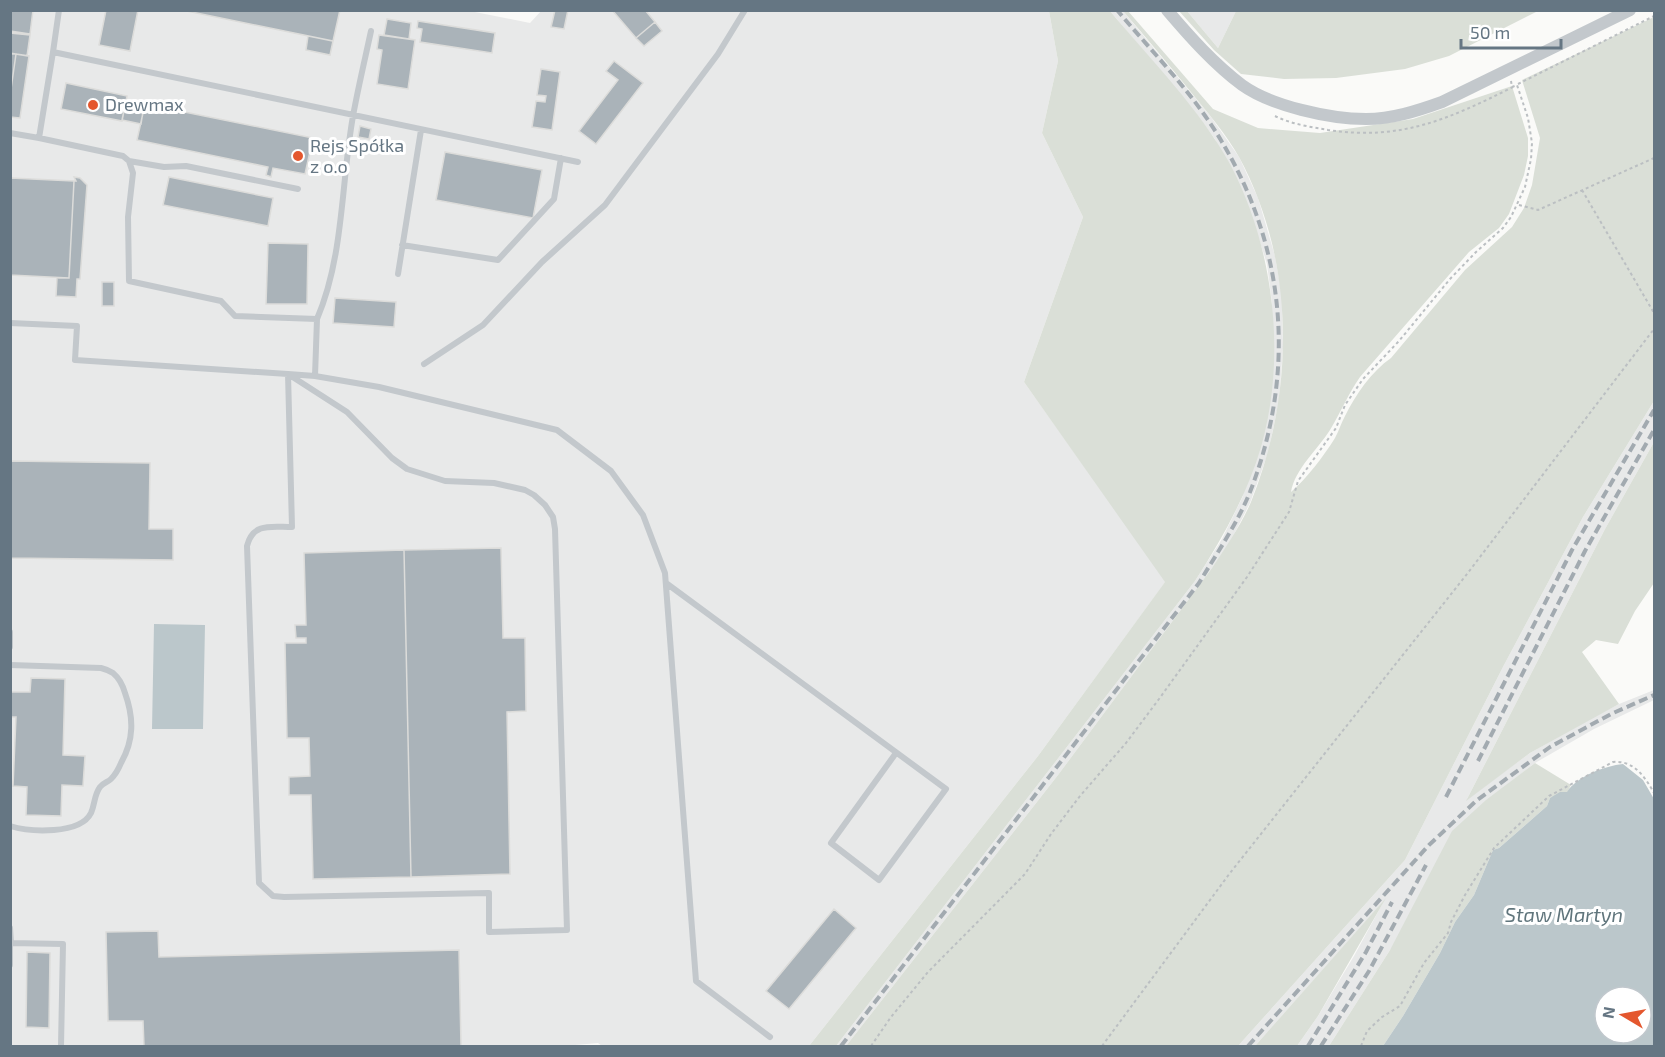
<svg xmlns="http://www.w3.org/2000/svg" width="1665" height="1057" viewBox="0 0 1665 1057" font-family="'Exo 2',sans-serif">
<rect width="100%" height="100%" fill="#fafaf8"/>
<path fill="#e8e9e9" d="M465,10L530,23L542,10L1049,11L1058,61L1042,133L1083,217L1024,382L1166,581L1038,756L809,1046H602L598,1043L564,1046H11L10,11Z
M1110,11H1123L1211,117L1239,157L1258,198L1275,256L1282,296L1283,348L1279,401L1268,453L1250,503L1229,544L1212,568L1058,775L846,1046H836L1195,581L1222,539L1243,496L1272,303L1267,264L1256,230L1215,139L1195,112Z
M1187,11H1236L1218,48Z
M1654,401V442L1605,529L1467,799L1530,753L1590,719L1619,704L1654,690V700L1594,729L1535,763L1509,783L1390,950L1329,1046H1297L1318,1016L1354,956L1384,901L1255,1046H1238L1405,860L1504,665L1583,517Z"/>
<path fill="#dadfd7" d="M1049,11H1110C1151,60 1199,108 1230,164C1274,247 1287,357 1261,447C1247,495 1222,539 1195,581L836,1046H809L1038,756L1165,582L1024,382L1083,217L1042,133L1058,61Z
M1123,11H1128L1213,109L1258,128L1320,133L1413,119L1512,86L1528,138V156L1524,175L1509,214L1499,228L1469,252L1360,377C1348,394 1341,412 1330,430C1318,449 1295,469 1291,492C1308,477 1323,457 1335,438C1339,431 1341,423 1345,416C1356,394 1371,372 1391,358L1465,270L1512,227L1524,208L1532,185L1540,138L1522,80L1654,17V401L1583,517L1504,665L1405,860L1238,1046H846L1058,775L1212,568C1226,547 1241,525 1251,502C1295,393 1296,262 1239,157C1226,134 1207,112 1190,91C1168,64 1146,37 1123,11Z
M1179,11H1187L1218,48L1236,11H1538L1449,56L1405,69L1336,78L1284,79L1241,74L1214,50Z
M1654,442V583L1635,611L1618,644L1596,640L1582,652L1619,704L1530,753L1466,801L1605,529Z
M1535,763L1571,785L1567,793L1550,798L1547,806L1499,848L1493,850L1474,895L1455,922L1440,953L1403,1016L1383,1046H1329L1390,950L1452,831L1486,800Z
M1386,898L1318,1016L1297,1046H1255Z"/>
<path fill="#bbc7cb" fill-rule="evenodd" d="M154,624L205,625L203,729H152Z
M1623,764L1643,780L1654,799V1046H1383L1403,1016L1440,953L1455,922L1474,895L1493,850L1499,848L1547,806L1550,798L1560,792H1567C1577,776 1605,766 1623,764ZM1605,997H1641V1033H1605Z"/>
<path fill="#aab3b9" stroke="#dcdcda" stroke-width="1.5" d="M10,10H33L30,34L10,31Z
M106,10H138L130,51L99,45Z
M182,10H340L333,41Z
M555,10H568L564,29L551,27Z
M612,10H645L655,22L636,38Z
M387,19L411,23L409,39L384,35Z
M418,21L495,33L492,53L420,42L422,29L417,28Z
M655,22L662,31L644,46L636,38Z
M10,33L30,35L27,56L10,53Z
M379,35L415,40L408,89L377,84L382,50L377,49Z
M308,36L333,41L330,55L306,50Z
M10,54H16L10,96Z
M16,54L29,56L20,118L10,117V96Z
M614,61L643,83L596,144L579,131L618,80L606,71Z
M541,69L560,72L552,130L532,127L536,101L545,102L546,96L537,95Z
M66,83L127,96L122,121L61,109Z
M126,101L144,105L141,124L122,120Z
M145,104L313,138L305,174L273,168L271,177L266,175L268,167L137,140Z
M360,126L371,129L369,139L358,137Z
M445,152L542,170L533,218L436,200Z
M74,177L80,178L87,185L80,279H77L76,297L56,296L57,278H69L74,181H76Z
M169,177L273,198L268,226L163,205Z
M10,178L74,181L69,278L10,275Z
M268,243L308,244L307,304H266Z
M102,282H114V306H102Z
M335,298L396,302L394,327L333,323Z
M10,461L150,463L149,529H173V560L10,558Z
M501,548L503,638H525L526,711L507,712L510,874L411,877L404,550Z
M404,550L411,877L313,879L311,795H289V777L310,776L309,738H287L285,643H306V638H296L295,625H306L304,553Z
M31,678L65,679L63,755L85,756L83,786L62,785L61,816L26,815L27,787L13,786L16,717H10V692H30Z
M834,909L856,928L789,1009L766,991Z
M158,931L159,957L459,950L461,1046H144L143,1021H108L106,932Z
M27,952L50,953L49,1028L26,1027Z"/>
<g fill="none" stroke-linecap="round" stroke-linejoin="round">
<path stroke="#bbbfc2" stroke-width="2" stroke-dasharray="3 3" stroke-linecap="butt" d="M1518,84L1654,16
M1275,116C1291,124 1311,127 1328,130C1401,141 1449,119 1513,87
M1582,190L1654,313
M1519,205L1538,210L1654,158
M871,1046L891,1017L928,972L1025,874L1051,834L1080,796L1126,743L1159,699L1247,577L1289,512L1298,481L1336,428L1345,405L1363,379L1399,341L1450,279L1476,252L1503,228L1511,217L1525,187L1531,159L1532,143L1528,118L1517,85L1512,87L1511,81
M1102,1046L1230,873L1467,574L1654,329
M1361,1046L1367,1031L1382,1017L1400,1006L1424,963L1448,933L1451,922L1465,895L1494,848L1549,796L1613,762C1634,760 1645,777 1654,793"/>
<path stroke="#c3c8cc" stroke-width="6" d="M59,10L53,52L578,162
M10,133L39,138L53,52
M39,138L123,156L129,161L164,167L186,166L298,189
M129,161L133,173L128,217L129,281L221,301L235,316L317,319C344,256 341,183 353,116C358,88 365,59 371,31
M402,245L498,260L554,199L561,158
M398,274L421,130
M10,323L77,326L75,360L288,374L347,412L392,458L407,469L445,481L494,483L525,490L534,495L545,505L553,517L555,529L567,930L489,932V893L284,897L273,896L259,883L247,546C253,522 272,527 292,527L288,374L315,376L379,387L557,430L611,471L643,515L665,573L696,981L770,1037
M424,364L483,325L542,262L605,205L718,54L745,10
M315,376L317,319
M666,583L946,789L879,880L831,843L896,753
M10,632V647
M10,665L101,668C105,669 110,671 113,673C119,678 123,686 125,693C134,718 134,740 121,763C119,768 115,775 111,779C108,782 103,783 100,787C94,795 95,804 91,813C80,835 30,832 10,826
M10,928L11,943L63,944L61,1046
M10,944V965"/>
<path stroke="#c3c8cc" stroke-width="12" d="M1167,10C1190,37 1214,64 1242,85C1271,106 1330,119 1366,119C1392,119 1417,111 1442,102L1630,10"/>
<path stroke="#a2aab0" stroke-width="4" stroke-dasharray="9 4.5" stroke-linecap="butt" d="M1478,761L1585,551L1654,430
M1446,797L1572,550L1654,410
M841,1046L1199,583C1217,553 1237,524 1250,492C1296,374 1287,251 1222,142C1194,94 1153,53 1117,10
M1248,1046L1429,845L1476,801L1550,747L1611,714L1654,695
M1308,1046L1366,952L1392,902
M1321,1046L1369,971L1426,865"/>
</g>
<g fill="#e4572e" stroke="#fff" stroke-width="2">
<circle cx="93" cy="105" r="6"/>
<circle cx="298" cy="156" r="6"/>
</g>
<g text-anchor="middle" stroke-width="6" stroke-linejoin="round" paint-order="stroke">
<g font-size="18" fill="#657683" stroke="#fff" text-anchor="start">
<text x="105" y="111">Drewmax</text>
<text x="310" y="152">Rejs Spółka<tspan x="310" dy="21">z o.o</tspan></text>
</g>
<g font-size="20" font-style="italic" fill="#60757c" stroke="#fff">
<text x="1564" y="922">Staw Martyn</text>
</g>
</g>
<rect width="1665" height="1057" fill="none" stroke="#657683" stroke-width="24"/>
<g transform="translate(1623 1015) rotate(280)"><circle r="28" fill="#ffffff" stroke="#c1c8cd" stroke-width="1.5"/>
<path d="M0-4.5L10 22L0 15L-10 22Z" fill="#e4572e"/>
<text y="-9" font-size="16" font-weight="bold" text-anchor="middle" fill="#657683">N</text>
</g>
<path d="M1461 39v9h100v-9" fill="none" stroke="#657683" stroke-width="3"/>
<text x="1470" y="39" font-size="18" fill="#657683" stroke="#ffffff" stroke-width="4.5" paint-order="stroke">50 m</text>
</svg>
